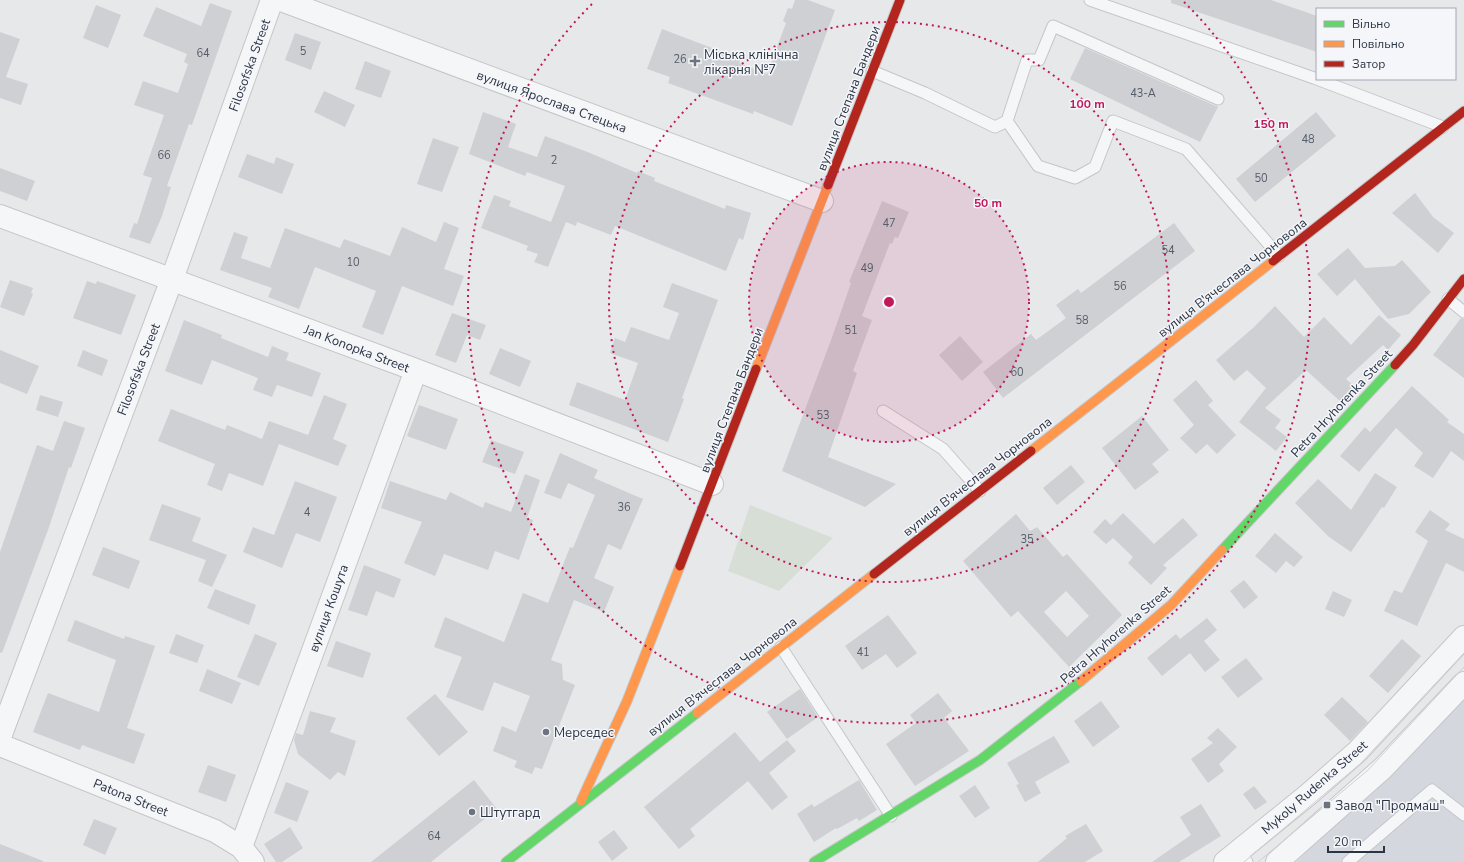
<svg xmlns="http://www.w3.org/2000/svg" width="1464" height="862" viewBox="0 0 1464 862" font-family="'Nunito Sans',sans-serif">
<rect width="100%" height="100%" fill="#e6e8ea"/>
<path fill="#d4d7dd" d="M1464,696V862H1296Z"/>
<path fill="#d6ded6" d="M750,505L833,538L779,591L728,571Z"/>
<path fill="#ced0d3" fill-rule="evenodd" d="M795,0H808L835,10L792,126L754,111L753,114L668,83L670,77L647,69L662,29L741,59L739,63L767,74L786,23L783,21L788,8L792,9Z
M1171,0H1271L1317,16V52L1171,3Z
M210,3L232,11L192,125L189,124L167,186L171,187L162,216L150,244L129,237L134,223L137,224L152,178L143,175L164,115L134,105L143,81L178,93L188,64L184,62L187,54L143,36L156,7L201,26Z
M96,5L121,15L108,48L83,38Z
M0,32L20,39L6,77L28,84L21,105L0,98Z
M295,33L321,42L311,70L285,60Z
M1085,48L1218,107L1200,142L1070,79Z
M365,61L391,71L381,98L355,89Z
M324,91L355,105L345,127L314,112Z
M483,112L516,124L508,147L537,157L545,136L590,153L637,173L638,171L655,178L654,181L725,209L726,205L751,213L743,240L739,238L726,271L615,226L611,235L577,222L576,226L566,222L548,267L534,262L538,254L526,250L528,246L481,228L494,195L511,201L509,206L551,222L565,186L527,172L525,176L469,154Z
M1316,112L1336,136L1255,202L1236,179Z
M433,138L459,147L442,192L417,184Z
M247,154L274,164L276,157L294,164L282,194L238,177Z
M0,168L35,181L27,201L0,191Z
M1415,193L1433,217L1454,233L1438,253L1392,213Z
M882,201L909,212L898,238L895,237L892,244L890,243L862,316L872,320L853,371L857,373L828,457L896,484L865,507L782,471L831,340L851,283L849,282Z
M444,222L459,228L444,269L464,276L453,306L402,286L383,335L362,327L376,291L315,267L299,309L268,297L272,288L220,270L234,232L248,237L241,258L270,268L285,228L340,248L344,239L390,256L402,227L436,242Z
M1174,223L1195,251L1003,398L983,372L1031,334L1036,340L1066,318L1056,305L1078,289L1081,293Z
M1348,248L1365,268L1395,266L1402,260L1431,292L1409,314L1388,319L1355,279L1337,296L1317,274Z
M10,280L33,288L31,293L33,294L24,316L0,307Z
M87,281L96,284L97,281L136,295L121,335L73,318Z
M672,283L718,300L682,398L684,399L668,442L569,405L577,382L625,400L638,363L610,353L615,338L625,342L631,327L669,340L679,313L663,307Z
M1275,306L1304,337L1324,317L1351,345L1379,315L1401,335L1388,350L1383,345L1346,379L1356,388L1342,403L1306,370L1265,408L1281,420L1275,428L1287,437L1276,451L1239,422L1266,388L1247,370L1234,381L1216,360L1253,328Z
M452,313L486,325L480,340L467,335L456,363L435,355Z
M1461,318L1464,319V378L1433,355Z
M184,320L222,335L221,338L268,357L272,346L289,353L286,360L321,373L312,397L277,385L272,397L253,390L258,378L212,360L202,385L165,371Z
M960,336L983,362L962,381L939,355Z
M500,348L531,361L520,387L489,374Z
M0,350L39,366L27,394L0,383Z
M83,350L108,360L102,376L77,366Z
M1196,380L1213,401L1208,405L1236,435L1217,454L1207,444L1196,454L1180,438L1194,425L1173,400Z
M1412,386L1449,420L1447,422L1464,434V461L1451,451L1433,478L1414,466L1423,453L1396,428L1359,472L1340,456L1365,427L1370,432Z
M40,395L63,402L58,417L36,410Z
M324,395L347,404L333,439L347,445L338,466L279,444L263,486L229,473L222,491L207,485L215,464L158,441L171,409L225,430L227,425L262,439L269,421L308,435Z
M419,405L458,419L446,450L407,436Z
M1142,416L1169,450L1152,464L1159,472L1135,490L1102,448Z
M64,421L85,428L71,468L69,467L48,530L2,653L0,652V552L37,445L53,451Z
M491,440L524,452L515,474L482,462Z
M560,453L598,470L594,478L643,499L621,550L608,544L594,578L614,587L604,612L574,600L551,660L562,664L563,680L575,685L542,769L535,767L532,774L514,767L517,761L493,751L502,726L516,732L530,696L494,682L483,711L446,697L462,657L434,647L445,617L504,642L523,593L548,603L570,547L573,548L595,495L568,483L561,499L544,493Z
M1071,465L1085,482L1057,505L1043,488Z
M1375,473L1397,487L1384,508L1382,507L1351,552L1329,537L1295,503L1318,479L1351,510Z
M525,474L540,480L527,518L533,520L519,560L495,551L488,570L444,554L435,576L404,563L422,522L381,508L390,481L446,500L450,492L483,508L485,502L511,512Z
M295,481L337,497L320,542L296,533L282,568L243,552L253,527L274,535Z
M162,504L201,518L192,541L227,555L212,587L198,581L206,560L149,540Z
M1430,510L1450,524L1445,530L1464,539V572L1446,563L1417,626L1384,611L1394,590L1402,593L1428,541L1415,532Z
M1123,513L1154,544L1183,518L1198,535L1163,565L1167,568L1151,585L1128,563L1133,557L1113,538L1106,544L1093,532L1105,519L1111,525Z
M1016,514L1030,531L1037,527L1063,557L1067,554L1122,615L1069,667L1018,611L1011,617L963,561ZM1066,591L1089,616L1067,637L1044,612Z
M1275,533L1303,557L1294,567L1286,561L1276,573L1255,556Z
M103,547L140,561L129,589L92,575Z
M364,565L401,579L394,598L376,591L367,616L348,610Z
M1244,580L1258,597L1244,609L1230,591Z
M215,589L256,605L249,625L207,608Z
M1333,591L1352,600L1344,617L1325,609Z
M888,615L917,653L897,668L886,654L862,670L845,646Z
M1207,618L1217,630L1204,641L1220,660L1205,672L1190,653L1162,676L1147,658L1176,634L1180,639Z
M75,620L124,639L125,636L155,646L127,728L145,734L134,764L82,745L80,750L33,732L48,693L99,712L116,660L67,641Z
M176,634L204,645L197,663L169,653Z
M255,634L277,643L259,686L237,677Z
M1402,639L1421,656L1388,693L1369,676Z
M336,641L371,653L363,678L327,666Z
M1246,658L1263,679L1238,698L1221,677Z
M207,669L241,683L232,704L199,691Z
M800,689L818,717L787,739L767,712Z
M938,693L952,711L944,718L969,751L915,786L886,744L916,723L910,715Z
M435,694L468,732L439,756L406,718Z
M1342,697L1368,722L1350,741L1324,715Z
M1101,701L1120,727L1093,747L1074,721Z
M310,711L336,718L330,732L356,741L345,776L338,772L330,780L298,754L294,740L296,733L303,735Z
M1218,728L1237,747L1219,764L1224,771L1208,783L1191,759L1213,743L1207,738Z
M735,732L760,762L787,740L796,751L769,773L788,797L772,810L748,781L690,829L695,836L679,849L644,807Z
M1054,736L1070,762L1035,782L1041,793L1025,802L1016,785L1019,784L1007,763Z
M208,765L236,775L226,802L198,792Z
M474,780L497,809L431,862H371Z
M859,780L877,810L859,821L857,818L837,829L836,828L814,842L797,814L812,804L814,807Z
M286,782L309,791L297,822L274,813Z
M975,785L990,808L975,818L959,796Z
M1254,786L1267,802L1255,810L1243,794Z
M1201,804L1221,836L1179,862H1152L1191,835L1180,817Z
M94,819L117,828L105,855L83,845Z
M1086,824L1103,851L1085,862H1038L1067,838L1065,836Z
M290,827L303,848L282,862H276L264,844Z
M614,830L628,848L612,861L598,842Z
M0,844L43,861V862H0Z"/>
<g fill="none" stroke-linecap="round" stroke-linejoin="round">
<defs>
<path id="lane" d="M1090,0L1314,78L1443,127
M872,71L925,93L995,127L1007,121L1027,60H1039L1053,26L1218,99
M1007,121L1038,166L1075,178L1095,167L1113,121L1186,149L1279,256
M1448,299L1464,312
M883,411L943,449L980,491
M781,647L891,816
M1239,850L1247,862
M1348,862L1432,790L1464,815"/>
<path id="street" d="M281,0L822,201
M0,216L416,370L712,484
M0,737L172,279L272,0
M0,745L215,831L241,847L253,862
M241,847L416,370
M1225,862L1309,794L1358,751L1464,637
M1277,862L1383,768L1464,683"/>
<path id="fast" d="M1222,550L1395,365
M506,862L697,713
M814,862L980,760L1081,681"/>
<path id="slow" d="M756,369L828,185
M1031,451L1273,261
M1081,681L1171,605L1222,550
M697,713L874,574
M581,801L627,701L680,566"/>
<path id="jam" d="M828,185L900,0
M1273,261L1464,111
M1395,365L1413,345L1464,279
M680,566L756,369
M874,574L1031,451"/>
</defs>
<use href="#lane" stroke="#c4c6c8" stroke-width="13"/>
<use href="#street" stroke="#c4c6c8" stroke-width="24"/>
<use href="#fast" stroke="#c4c6c8" stroke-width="11"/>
<use href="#slow" stroke="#c4c6c8" stroke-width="11"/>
<use href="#jam" stroke="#c4c6c8" stroke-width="11"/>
<use href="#lane" stroke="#f5f6f7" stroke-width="11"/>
<use href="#street" stroke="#f5f6f7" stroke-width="22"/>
<use href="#fast" stroke="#63d668" stroke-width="9"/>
<use href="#slow" stroke="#ff974d" stroke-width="9"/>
<use href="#jam" stroke="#b3261e" stroke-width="9"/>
<path stroke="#cecfd2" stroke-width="1" d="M1244,862L1360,764L1464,653
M1258,862L1368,770L1464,667"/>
</g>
<circle cx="889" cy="302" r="140" fill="#c2185b" fill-opacity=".12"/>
<g fill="none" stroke="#c2185b" stroke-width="2" stroke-dasharray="2 4">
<circle cx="889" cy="302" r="140"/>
<circle cx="889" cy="302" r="280"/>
<path d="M1184 2A421 421 0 1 1 594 2"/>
</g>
<g fill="#6c737f" stroke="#f4f6f9" stroke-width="1.5">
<path d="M693 55h4v4h4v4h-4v4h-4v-4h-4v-4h4z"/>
<circle cx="546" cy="732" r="4"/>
<rect x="1323" y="801" width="8" height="8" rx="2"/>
<circle cx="472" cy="812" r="4"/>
</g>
<g text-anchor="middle" stroke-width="3" stroke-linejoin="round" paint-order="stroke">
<g font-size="11" fill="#545c69">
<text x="303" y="55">5</text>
<text x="203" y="57">64</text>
<text x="680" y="63">26</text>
<text x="1143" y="97">43-А</text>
<text x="1308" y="143">48</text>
<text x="164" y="159">66</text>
<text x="554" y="164">2</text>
<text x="1261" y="182">50</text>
<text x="889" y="227">47</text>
<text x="1168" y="254">54</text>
<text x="353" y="266">10</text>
<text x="867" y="272">49</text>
<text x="1120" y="290">56</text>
<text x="1082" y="324">58</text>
<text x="851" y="334">51</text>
<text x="1017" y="376">60</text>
<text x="823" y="419">53</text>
<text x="624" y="511">36</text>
<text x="307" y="516">4</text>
<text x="1027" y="543">35</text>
<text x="863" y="656">41</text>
<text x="434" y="840">64</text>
</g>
<g font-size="13" fill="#2b3445" stroke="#f4f6f9" text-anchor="start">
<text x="704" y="59">Міська клінічна<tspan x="704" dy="15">лікарня №7</tspan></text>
<text x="554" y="737">Мерседес</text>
<text x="1335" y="810">Завод "Продмаш"</text>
<text x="480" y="817">Штутгард</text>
</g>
<g font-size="13" fill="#2b3445" stroke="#f4f6f9">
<text transform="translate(249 65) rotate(-70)" y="5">Filosofska Street</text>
<text transform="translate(848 98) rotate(-69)" y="5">вулиця Степана Бандери</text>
<text transform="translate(552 101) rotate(20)" y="5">вулиця Ярослава Стецька</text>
<text transform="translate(1232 277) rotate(-38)" y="5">вулиця В'ячеслава Чорновола</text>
<text transform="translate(357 348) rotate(21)" y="5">Jan Konopka Street</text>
<text transform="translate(138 369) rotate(-69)" y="5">Filosofska Street</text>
<text transform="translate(731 400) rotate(-69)" y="5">вулиця Степана Бандери</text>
<text transform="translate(1341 403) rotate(-47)" y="5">Petra Hryhorenka Street</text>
<text transform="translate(977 476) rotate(-38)" y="5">вулиця В'ячеслава Чорновола</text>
<text transform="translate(328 608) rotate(-70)" y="5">вулиця Кошута</text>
<text transform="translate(1115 634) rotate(-41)" y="5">Petra Hryhorenka Street</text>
<text transform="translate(722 676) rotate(-38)" y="5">вулиця В'ячеслава Чорновола</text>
<text transform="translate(1314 787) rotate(-41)" y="5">Mykoly Rudenka Street</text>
<text transform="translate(131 797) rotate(22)" y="5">Patona Street</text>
</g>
</g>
<circle cx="889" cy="302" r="6" fill="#c2185b" stroke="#f4f6f9" stroke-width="2"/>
<g font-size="12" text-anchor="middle" font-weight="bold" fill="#c2185b" stroke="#f4f6f9" stroke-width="3" stroke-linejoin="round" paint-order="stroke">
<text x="1087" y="108">100 m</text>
<text x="1271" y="128">150 m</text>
<text x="988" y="207">50 m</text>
</g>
<rect x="1316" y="8" width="140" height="72" fill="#f4f6f9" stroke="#a4a8b1"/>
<rect x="1324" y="21" width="20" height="6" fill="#63d668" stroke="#a4a8b1"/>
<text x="1352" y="28" font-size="12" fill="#2b3445">Вільно</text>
<rect x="1324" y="41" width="20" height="6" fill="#ff974d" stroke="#a4a8b1"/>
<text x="1352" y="48" font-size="12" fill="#2b3445">Повільно</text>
<rect x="1324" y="61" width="20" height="6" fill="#b3261e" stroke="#a4a8b1"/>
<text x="1352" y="68" font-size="12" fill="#2b3445">Затор</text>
<path d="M1328 846v6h56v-6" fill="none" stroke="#2b3445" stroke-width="2"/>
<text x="1334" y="846" font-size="12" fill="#2b3445" stroke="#f4f6f9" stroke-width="3" paint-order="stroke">20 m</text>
</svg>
